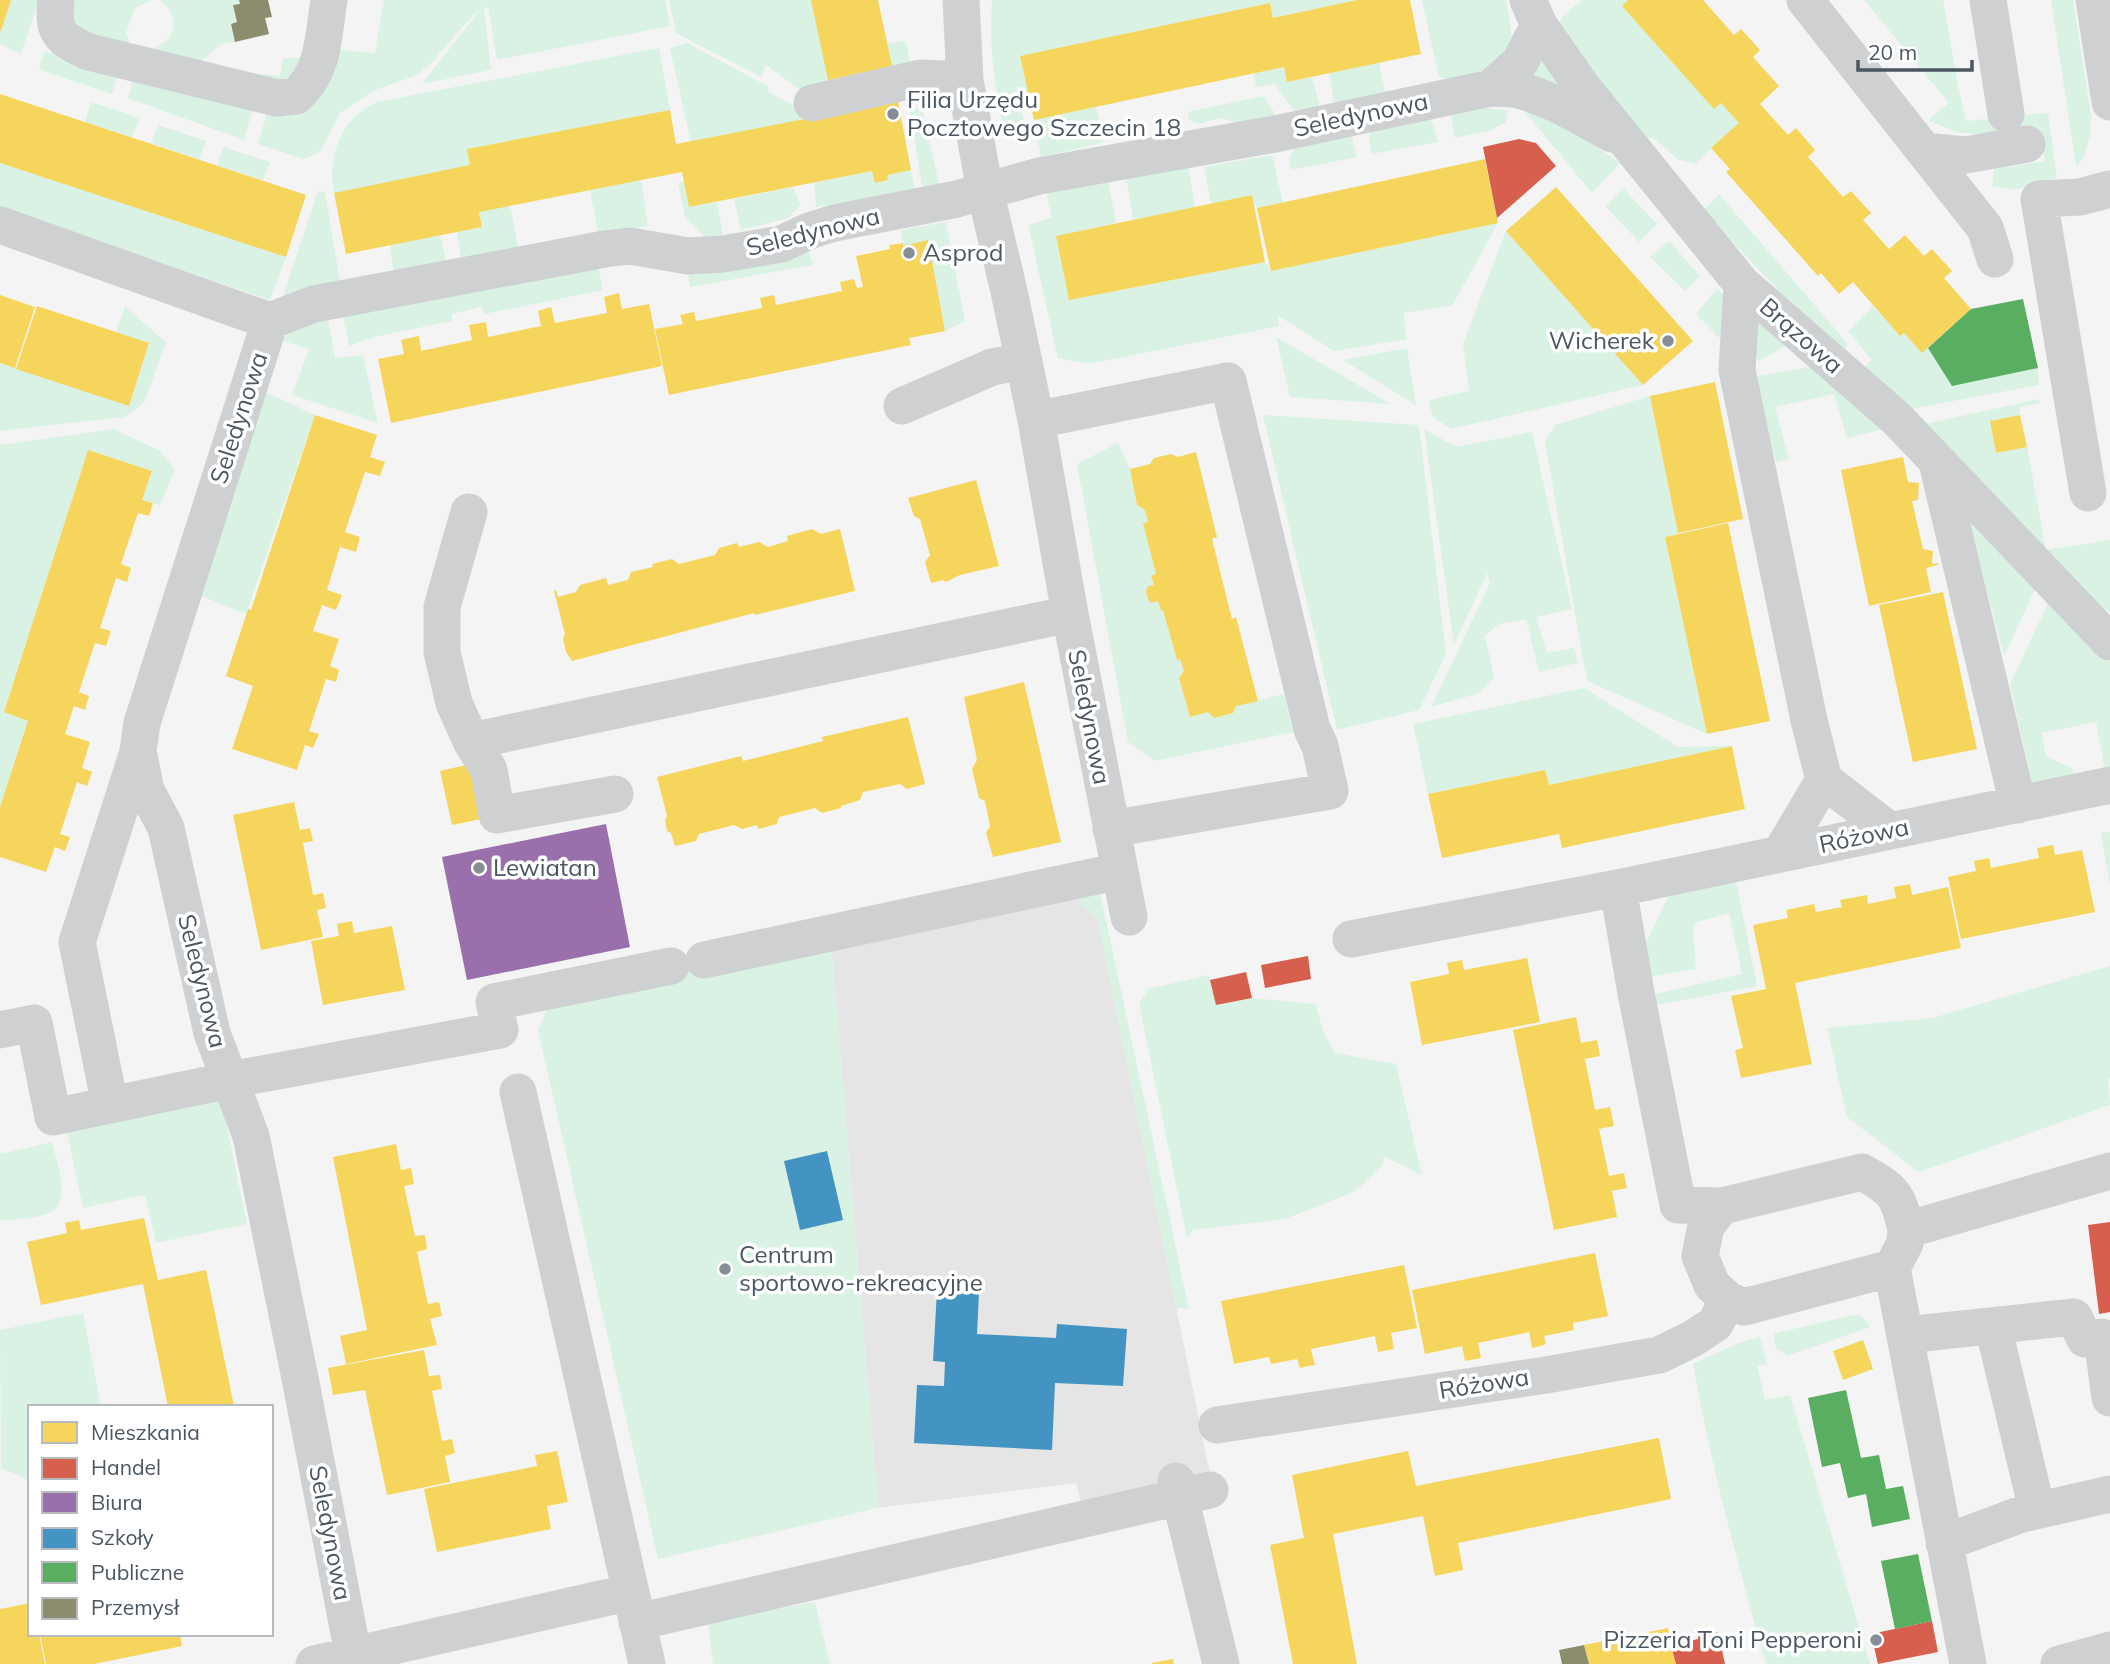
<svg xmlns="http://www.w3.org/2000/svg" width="2110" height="1664" viewBox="0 0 2110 1664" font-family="Mulish,sans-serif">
<rect width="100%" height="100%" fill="#f4f4f4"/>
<path fill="#e6e5e6" d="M1070,891L1098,921L1210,1474L1081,1503L1076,1483L878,1508L831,942Z"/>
<path fill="#d9f2e3" d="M11,0H39L21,54L0,44V32Z
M68,0H151L135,8L126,33L131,45L77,36Z
M160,0H239L240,4L233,6L237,22L231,24L235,42L221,44L196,66L152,49C178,38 181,18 160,0Z
M384,0H665L670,26L497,60L488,7L484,9L491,70L422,84L479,11L475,13L432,62L417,75L375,90L340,113L322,149L314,155L303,159L258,144L268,109C280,108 296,110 307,107C327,100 335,68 338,50L375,53Z
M669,0H811L887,43L903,41L907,46L910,62L801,93L799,89L766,65L761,77L676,33Z
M992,0H1357L1274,18L1269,3L1020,56L1029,98L1018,100L1024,120L1018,122L1021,133L1009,137L1005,134C994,90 989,45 992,0Z
M1422,0H1506L1512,37L1508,51L1483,73L1447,79L1439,77Z
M1582,0H1628L1623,6L1714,108L1721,103L1739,123L1695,164L1677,159L1654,138L1631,137L1559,24L1564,15Z
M1864,0H1943L1959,90L1966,121L2048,113L2057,178L2014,190L1992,186L1994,169L2045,161L2038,130L1983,135L1956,132L1928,120L1949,103Z
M2051,0H2073L2091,115L2090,137L2083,159L2076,166Z
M687,43L769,87L768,92L796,107L811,118L691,142L670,48Z
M659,48L670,110L468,149L470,166L334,193C327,156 341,118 377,102Z
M45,51L119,70L112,94L41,70L39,66Z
M1540,53L1577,99L1535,92L1531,59Z
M283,58H302L288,77L278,82L240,72L280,76Z
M1379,62L1385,92L1337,103L1334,101L1329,73Z
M1283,67L1288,82L1312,77L1319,104L1317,108L1294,111L1274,84L1256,87L1254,73Z
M135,73L254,104L244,140L128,98Z
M1263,96L1276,115L1235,123L1222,118L1197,124L1189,120L1188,112Z
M91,102L140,118L132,137L85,122Z
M922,107L939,184L922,187L910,110Z
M1096,107L1104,138L1101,143L1041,157L1034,120Z
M1472,107L1508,110L1506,122L1489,131L1455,138L1451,116L1455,110Z
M1530,112L1570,128L1620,163L1592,193L1526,113Z
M1423,115L1432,122L1438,142L1371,154L1369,136L1373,127Z
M158,125L206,141L199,159L151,143Z
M1349,131L1352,137L1357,157L1291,170L1289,158L1298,142Z
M223,147L270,162L263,180L217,165Z
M1272,155L1283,203L1257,208L1251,195L1211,204L1204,167Z
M0,163L286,257L270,300L0,207Z
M1188,166L1195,207L1133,220L1125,170Z
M911,170L915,189L816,207L814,183L872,171L875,182L887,175Z
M1107,173L1116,223L1056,236L1069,300L1265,262L1271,271L1498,223L1452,306L1403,313L1407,339L1334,351L1277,315L1279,326L1088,364L1058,358L1028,225L1052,218L1044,183Z
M641,180L648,226L598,233L590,190Z
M684,182L690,207L717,202L723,235L705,237L685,217L678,183Z
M793,187L800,205L788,218L741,230L734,199Z
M1623,188L1657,224L1639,242L1605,206Z
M318,191L325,192L341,287L280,305Z
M1719,194L1848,344L1842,353L1829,344L1703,211Z
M510,205L519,252L462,262L457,232L482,227L479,212Z
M946,222L965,321L945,331L928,241L903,246L901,230Z
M1506,231L1643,385L1451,429L1432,416L1429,400L1469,391L1463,344Z
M440,235L447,265L394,277L390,245Z
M1669,241L1700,276L1685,291L1650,257Z
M809,251L813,265L690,287L688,272Z
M597,262L603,290L484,314L482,307L452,314V321L374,337L349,346L343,316Z
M1717,288L1737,308L1719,338L1696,314Z
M1873,306L1900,336L1904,333L1928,348L1952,385L2038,368L2039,385L1899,411L1857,373L1872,360L1848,331Z
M125,307L166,342L144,403L124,417L0,431V363L129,406L149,343L116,332Z
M1757,317L1787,345L1759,361L1746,346Z
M328,320L335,358L363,355L378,423L292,395L309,349L281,340C293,326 311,324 328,320Z
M1276,337L1391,404L1290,397Z
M1407,348L1416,405L1343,360Z
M1814,366L1885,429L1847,438L1834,394L1775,407L1789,459L1776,462L1752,377Z
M261,390L315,415L246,614L199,595Z
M1650,396L1678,533L1665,537L1707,734L1587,681L1545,442L1555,425Z
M2039,399L2040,403L2020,407V415L1990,421L1996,453L2027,447L2046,550L2110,540V611L2099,613L1916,426Z
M1263,415L1419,425L1446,654L1419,710L1337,730Z
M114,429L160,451L175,469L160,505L142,500L152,471L88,450L4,712L28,721L0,807V445Z
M1424,429L1456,447L1532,432L1572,609L1536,617L1547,653L1574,648L1578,663L1539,672L1526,619L1499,624L1485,636L1494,678L1479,693L1431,707L1490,583L1487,573L1454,645Z
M1118,443L1130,469L1137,505L1145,510L1148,522L1143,523L1156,574L1151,576L1154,585L1148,586C1145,593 1146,597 1151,603L1158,601L1161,611L1163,610L1177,659H1180L1184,671L1179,678L1190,717L1208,712L1214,718L1233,713L1236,706L1284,694L1293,732L1154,761L1128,742L1077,464Z
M1965,508L2037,585L2004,656Z
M2049,601L2110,662V774L2106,775L2096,722L2042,733L2046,756L2073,769L2074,783L2033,787L2010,684Z
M1584,688L1678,747L1732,746L1549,785L1545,770L1428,794L1413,724Z
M2110,832V885L2101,833Z
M1735,877L1757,986L1652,1006L1651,995L1742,974L1729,913L1697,922L1693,930L1696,969L1649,977L1646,943L1670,893Z
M1090,887L1101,897L1189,1309L1176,1308L1098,921L1070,891Z
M831,942L878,1508L658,1559L538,1030L552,998Z
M2110,966V1077L2108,1078L2110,1105L1919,1172L1847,1117L1827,1028L1932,1018Z
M1209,975L1216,1005L1252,998L1315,1004L1325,1036L1335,1053L1396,1064L1422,1175L1383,1156L1384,1163L1356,1191L1285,1219L1193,1230L1187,1238L1139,1004L1148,989Z
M221,1099L247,1224L156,1243L145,1195L83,1208L67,1132Z
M52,1142C56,1159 73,1204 49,1213C35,1219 15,1219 0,1221V1152L1,1154Z
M83,1313L101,1407H30V1481L1,1468L0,1330Z
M1853,1315H1860L1870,1327L1787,1356L1776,1348L1773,1334Z
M1760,1337L1767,1364L1757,1366L1765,1400L1790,1395L1870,1664H1766C1738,1565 1711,1466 1693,1364L1738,1343Z
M815,1602L830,1664H713L708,1621Z"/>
<path fill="#f6d55c" d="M0,0H11L1,31H0Z
M811,0H878L892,66L828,80Z
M1357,0H1410L1421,54L1287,82L1284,67L1034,120L1020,56L1270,3L1273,18Z
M1628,0H1703L1734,35L1741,29L1760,50L1753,57L1779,86L1760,104L1788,135L1796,128L1815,150L1808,157L1843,197L1851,191L1871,213L1863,220L1889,249L1905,235L1924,256L1932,249L1952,271L1944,278L1971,309L1922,353L1904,333L1900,336L1853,282L1839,294L1821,273L1818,276L1726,172L1730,169L1711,148L1739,123L1721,103L1714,109L1622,6Z
M0,94L306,195L286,257L0,163Z
M898,101L911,170L887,175L888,180L875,183L872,171L689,207L682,172L479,212L482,227L346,254L334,193L470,165L467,149L670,110L676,144Z
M1485,159L1498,223L1271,271L1257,208Z
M1556,187L1693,341L1643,385L1506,231Z
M1252,195L1265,262L1069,300L1056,236Z
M928,240L945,331L909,338L911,345L669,395L655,329L683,324L680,315L694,312L696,321L762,308L760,298L774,295L776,305L842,291L840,282L854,279L857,288L863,287L856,256L890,249L889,245L903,243V246Z
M619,293L622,309L649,304L662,366L391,423L378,359L404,354L401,340L419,336L421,351L472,340L469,325L486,322L488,337L541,326L538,311L551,307L555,323L607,313L604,297Z
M0,295L35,307L15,368L0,363Z
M37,306L149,343L129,406L16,369Z
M1715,382L1743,519L1678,533L1650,396Z
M315,415L377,435L370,457L385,462L380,476L365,472L345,532L360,537L356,552L340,547L327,590L342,595L336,610L322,605L313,631L339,639L330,666L339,670L336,682L326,679L309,731L319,734L313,748L305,745L297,770L232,749L253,686L226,676L248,609L251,610Z
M2020,415L2027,447L1996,453L1990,421Z
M88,450L152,471L142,500L153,503L149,516L138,513L121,564L131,568L127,582L116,578L100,628L111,631L106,646L95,643L79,692L89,696L85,710L74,706L65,734L90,742L82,768L92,772L87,786L77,782L60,834L70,837L65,851L55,847L46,872L0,857V807L28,721L4,712Z
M1196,452L1217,537L1212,539L1232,619L1236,617L1258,701L1236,706L1233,713L1214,718L1208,712L1190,717L1179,678L1184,671L1180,659L1177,660L1163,610L1161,611L1158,601L1151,603L1148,599L1146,592L1148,586L1154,585L1151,576L1156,574L1143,523L1148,522L1145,510L1137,505L1130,469L1150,464L1154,458L1171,454L1178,457Z
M1903,457L1908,482L1919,483L1918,500L1912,501L1923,549L1933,551L1932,564L1938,563V565L1926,568L1931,592L1869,606L1841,470Z
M976,480L999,566L960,575L946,582L943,580L931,583L925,562L930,555L920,519L914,516L908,498Z
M1728,523L1770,721L1707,734L1665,537Z
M812,529L821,534L840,529L855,591L755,615L754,613L572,661L566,652L563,639L565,634L554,591L556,590L558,597L576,592L580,585L606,578L608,585L628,580L631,572L653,567L652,564L672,559L679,564L715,555L719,548L737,543L739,547L759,542L768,547L788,541L787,536Z
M1943,592L1977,749L1913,762L1879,605Z
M1024,682L1061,842L993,857L986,833L990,826L985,801L979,798L972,769L977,760L964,697Z
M908,717L925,784L907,789L900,784L863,792L860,800L841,806V808L822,813L815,808L779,817L777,824L758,829L757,825L742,829L734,825L699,834L696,841L675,846L671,833L667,831L665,820L667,816L657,777L741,756L743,761L823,741L822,737Z
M1732,746L1745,809L1562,848L1559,834L1442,858L1428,794L1545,770L1549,785Z
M470,764L481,819L452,825L440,771Z
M294,802L300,830L310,828L313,841L303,843L313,895L323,893L326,908L317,910L323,937L261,950L233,815Z
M2053,845L2055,855L2082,850L2095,912L1961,939L1948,877L1976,871L1974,861L1989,858L1991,868L2039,858L2037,848Z
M1910,884L1912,895L1948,887L1961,948L1795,983L1812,1064L1741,1078L1735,1050L1743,1048L1731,996L1766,989L1753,925L1788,918L1786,910L1814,904L1816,912L1842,907L1840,900L1867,895L1868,904L1896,898L1894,887Z
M352,921L354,933L392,926L405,990L323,1005L311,941L339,936L337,924Z
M1527,958L1540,1022L1422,1045L1410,982L1449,974L1447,963L1462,960L1464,970Z
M1576,1017L1581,1043L1597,1040L1600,1056L1585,1059L1595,1110L1610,1107L1614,1126L1599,1129L1609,1176L1624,1173L1627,1188L1612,1191L1617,1217L1554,1230L1513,1030Z
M396,1144L401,1170L411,1168L414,1184L404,1186L415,1236L425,1235L427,1249L417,1252L428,1304L439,1302L442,1316L430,1319L437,1345L346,1364L340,1336L367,1330L333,1157Z
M144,1218L158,1280L206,1270L234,1406L168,1407L143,1284L41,1305L27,1242L67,1233L65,1223L79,1220L81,1230Z
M1595,1253L1608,1316L1573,1323L1574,1330L1544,1336L1546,1344L1540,1346L1532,1348L1529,1332L1478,1343L1481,1358L1465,1361L1462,1346L1425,1354L1412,1290Z
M1404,1265L1417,1328L1391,1333L1394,1349L1378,1352L1375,1336L1311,1349L1315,1365L1308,1366L1300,1368L1297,1359L1271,1364L1269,1357L1234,1364L1221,1301Z
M1863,1340L1873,1369L1843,1380L1833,1351Z
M424,1350L429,1376L440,1375L442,1389L432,1391L442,1441L452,1439L455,1453L445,1456L450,1482L387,1495L365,1390L333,1395L328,1368Z
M1659,1438L1671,1499L1458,1543L1463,1570L1435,1576L1423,1516L1333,1534L1357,1664H1293L1270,1545L1304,1538L1292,1475L1408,1451L1416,1486Z
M557,1451L568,1502L547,1506L551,1529L437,1552L424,1489L537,1466L535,1455Z
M30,1603V1634H39L45,1664H0V1609Z
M1668,1628L1676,1664H1589L1584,1645Z
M40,1634H180L182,1646L94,1664H46Z
M1173,1659L1174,1664H1152V1663Z"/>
<path fill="#d6604d" d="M1519,139L1536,143L1556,166L1497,218L1483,147Z
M1308,956L1311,979L1265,988L1261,965Z
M1246,972L1252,998L1216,1005L1210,980Z
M2110,1222V1312L2099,1314L2088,1225Z
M1932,1621L1938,1652L1878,1664L1871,1634Z
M1718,1632L1725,1664H1676L1671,1645L1698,1639V1635Z"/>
<path fill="#9970ab" d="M606,824L630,947L467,980L442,857Z"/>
<path fill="#4393c3" d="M827,1151L843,1220L800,1230L784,1161Z
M937,1291L979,1293L977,1334L1056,1338L1057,1324L1127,1329L1123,1386L1055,1383L1052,1450L914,1443L917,1385L944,1386L945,1362L933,1361Z"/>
<path fill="#5aae61" d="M2023,299L2038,368L1952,386L1928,348L1971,309Z
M1846,1390L1861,1458L1879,1455L1886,1489L1903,1486L1910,1519L1872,1527L1866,1494L1848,1498L1840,1463L1822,1467L1808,1398Z
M1918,1554L1932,1621L1895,1629L1881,1561Z"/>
<path fill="#8c8c6e" d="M239,0H268L272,17L265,18L269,34L235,42L231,24L237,22L233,5L240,4Z
M1584,1645L1589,1664H1562L1559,1650Z"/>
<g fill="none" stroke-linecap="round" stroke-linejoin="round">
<path stroke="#ced0d2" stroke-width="37" d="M56,0C52,33 60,39 89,52L277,98L296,96C325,70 323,36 329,0
M961,0L965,80L985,191L1009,291L1036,420L1070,614L1129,917
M1528,0L1539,25L1583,88L1742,284L1896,418L2110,642
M1805,0L1985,228L1995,259
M1988,0L2006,114
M2094,0L2110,102
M1491,88C1499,88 1509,88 1518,90C1551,98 1582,118 1612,134
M812,103L921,78L965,80
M1924,151L1966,155L2027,144
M0,225L270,321L314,304L605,249L630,246L688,256L723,254L781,244L809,231L834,223L957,199L1039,176L1275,134L1491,88L1520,62L1539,25
M1742,284L1737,370L1809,720L1824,780L1890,831
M270,321L142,723L138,751L146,790L166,828L212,1033L251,1136L301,1383L353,1654
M902,406L992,367L1024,361
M1036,420L1228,381L1312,729L1320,746L1330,791L1111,829
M1937,462L2018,805
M2088,493L2039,199L2080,197L2110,189
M469,512L442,607V652L454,703L471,741L489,770L497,815L615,794
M471,741L1070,614
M1780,854L1824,780
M1618,888L1636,993L1678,1205L1722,1206
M1351,939L1618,888L2110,785
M704,960L1120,871
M0,1030L34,1023L53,1117L230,1080L500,1030L494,1002L671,966
M518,1092L647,1664
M110,1105L77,942L138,752
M1906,1230C1898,1194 1894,1190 1862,1172L1722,1206L1706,1226L1700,1256L1712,1285L1728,1300L1744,1307L1892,1268L1905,1243L1906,1230L2110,1171
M1892,1268L1968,1664
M1993,1326L2037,1510
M1905,1335L2074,1317L2085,1339L2102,1337L2110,1398
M1217,1425L1546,1375L1659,1355L1692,1339L1715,1324L1728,1300
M1176,1481L1221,1664
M1944,1543L2022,1514L2110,1494
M637,1622L1210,1490
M314,1664L631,1592
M2059,1664L2110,1650"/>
</g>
<g fill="#868d94" stroke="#fff" stroke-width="2.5">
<circle cx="893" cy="114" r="7"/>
<circle cx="909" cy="253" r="7"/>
<circle cx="1668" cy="341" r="7"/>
<circle cx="479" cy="868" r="7"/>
<circle cx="725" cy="1269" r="7"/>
<circle cx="1876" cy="1640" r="7"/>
</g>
<g text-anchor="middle" stroke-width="7" stroke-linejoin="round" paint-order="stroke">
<g font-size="24" fill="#4a5661" stroke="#fff" text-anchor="start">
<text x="907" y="108">Filia Urzędu<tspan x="907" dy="28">Pocztowego Szczecin 18</tspan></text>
<text x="923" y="261">Asprod</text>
<text x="1654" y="349" text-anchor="end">Wicherek</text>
<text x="493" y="876">Lewiatan</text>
<text x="739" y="1263">Centrum<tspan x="739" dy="28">sportowo-rekreacyjne</tspan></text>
<text x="1862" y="1648" text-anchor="end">Pizzeria Toni Pepperoni</text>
</g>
<g font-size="24" fill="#4a5661" stroke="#fff">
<text transform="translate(1361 115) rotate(-12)" y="8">Seledynowa</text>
<text transform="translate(813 232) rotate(-14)" y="8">Seledynowa</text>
<text transform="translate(1801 336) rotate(41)" y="8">Brązowa</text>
<text transform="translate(239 418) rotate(-72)" y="8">Seledynowa</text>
<text transform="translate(1089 717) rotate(79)" y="8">Seledynowa</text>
<text transform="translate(1864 836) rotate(-12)" y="8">Różowa</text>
<text transform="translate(202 981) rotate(76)" y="8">Seledynowa</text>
<text transform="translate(1484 1384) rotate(-9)" y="8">Różowa</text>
<text transform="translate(330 1533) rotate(79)" y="8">Seledynowa</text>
</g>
</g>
<rect x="28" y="1405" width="245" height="231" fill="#ffffff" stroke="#b7bbc0" stroke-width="2"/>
<rect x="42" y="1422" width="35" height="21" fill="#f6d55c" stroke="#b7bbc0" stroke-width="2"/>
<text x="91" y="1440" font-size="21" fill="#4a5661">Mieszkania</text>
<rect x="42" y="1458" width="35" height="21" fill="#d6604d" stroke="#b7bbc0" stroke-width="2"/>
<text x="91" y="1475" font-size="21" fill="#4a5661">Handel</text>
<rect x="42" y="1492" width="35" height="21" fill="#9970ab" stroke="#b7bbc0" stroke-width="2"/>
<text x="91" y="1510" font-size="21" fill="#4a5661">Biura</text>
<rect x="42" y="1528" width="35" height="21" fill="#4393c3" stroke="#b7bbc0" stroke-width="2"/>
<text x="91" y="1545" font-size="21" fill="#4a5661">Szkoły</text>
<rect x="42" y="1562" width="35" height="21" fill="#5aae61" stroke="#b7bbc0" stroke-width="2"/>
<text x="91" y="1580" font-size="21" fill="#4a5661">Publiczne</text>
<rect x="42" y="1598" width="35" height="21" fill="#8c8c6e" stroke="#b7bbc0" stroke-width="2"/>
<text x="91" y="1615" font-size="21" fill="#4a5661">Przemysł</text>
<path d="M1858 60v10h114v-10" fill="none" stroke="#4a5661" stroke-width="3.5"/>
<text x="1868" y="60" font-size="21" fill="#4a5661" stroke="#ffffff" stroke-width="5" paint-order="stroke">20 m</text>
</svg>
